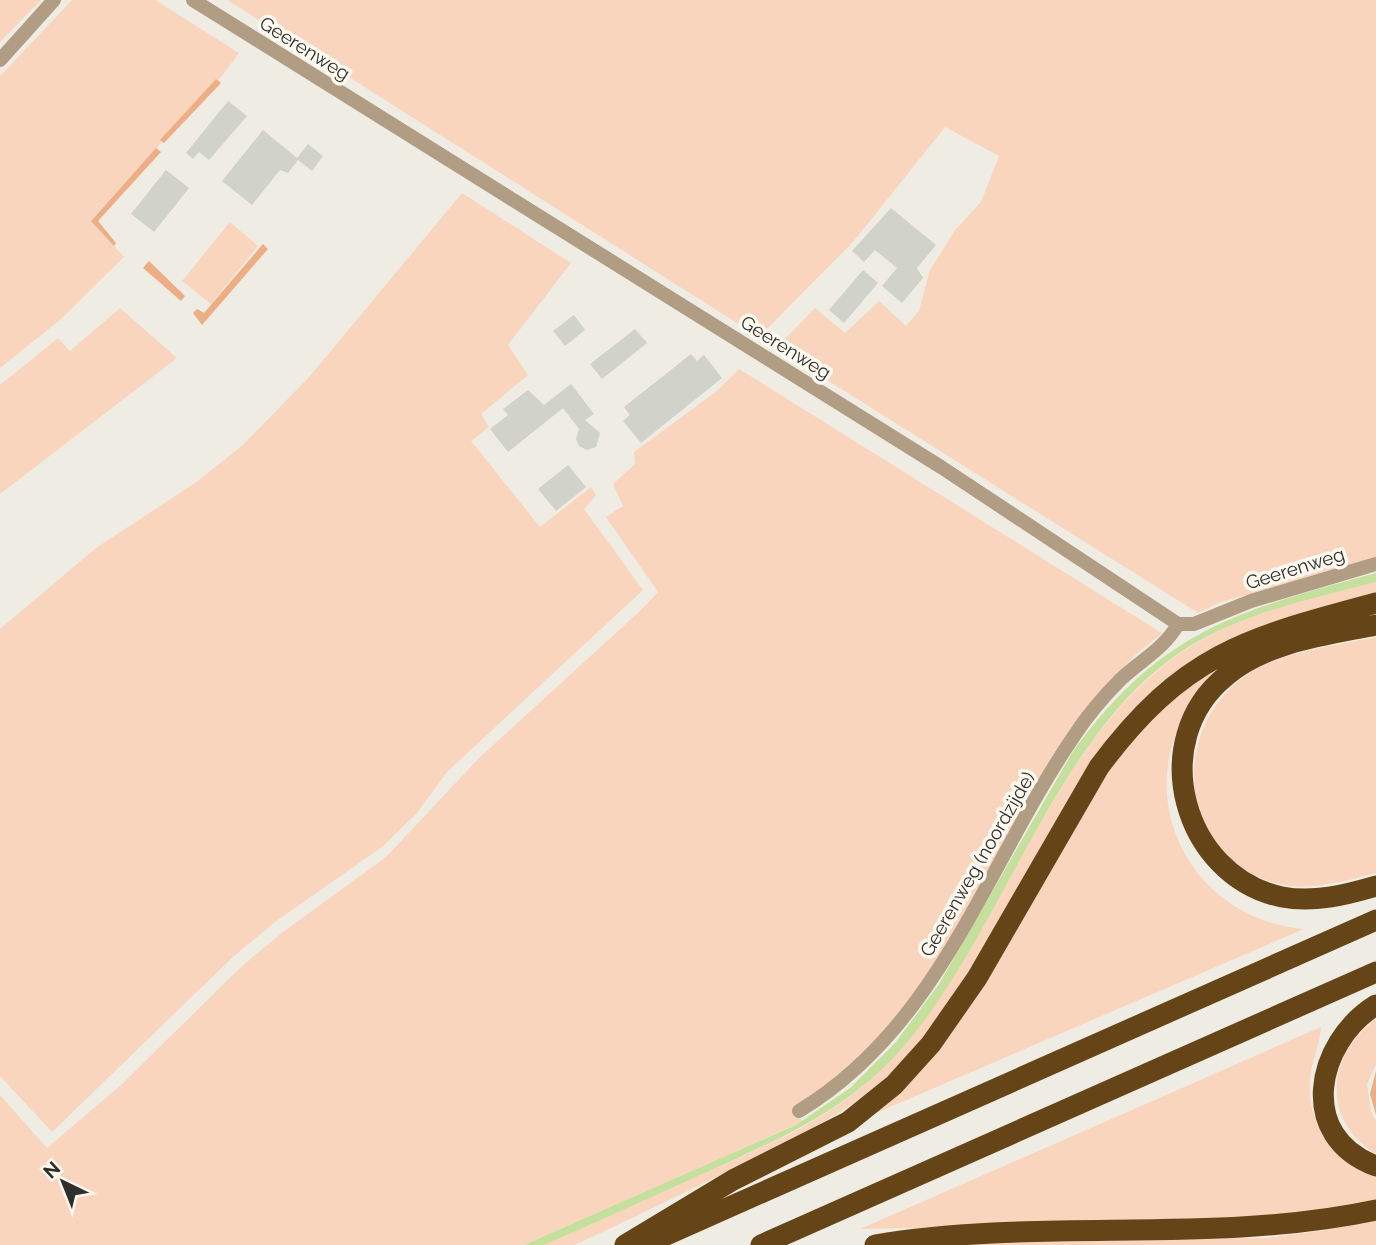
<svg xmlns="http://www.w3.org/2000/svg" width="1376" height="1245" viewBox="0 0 1376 1245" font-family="Raleway,sans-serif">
<rect width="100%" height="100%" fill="#efece4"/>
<path fill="#fad5bd" d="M0,0H41L0,42Z
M72,0H155L239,53L221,77L91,220L124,257L61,319L0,368V76Z
M227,0H1376V559L1221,602L1198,613L776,348L815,308L845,333L879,301L906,326L919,311L930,270L955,230L981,202L999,156L945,127L853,242L759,337Z
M462,193L571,263L508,345L528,375L481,414L489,427L471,441L540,527L591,487L596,495L584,509L643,590L447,772L417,813L382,847L275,922L234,956L52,1132L0,1076V629L96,548L195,483L243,445L310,376Z
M230,222L258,246L211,304L182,281Z
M120,308L177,358L0,494V385L58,338L70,351Z
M739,369L1162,633L1132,658L1104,689L945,948L877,1045L797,1110L802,1122L524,1245H0V1095L47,1148L121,1085L242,966L283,932L386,857L479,758L641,610L658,592L606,517L623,506L613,484L635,464L634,452L717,391Z
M1376,582V594C1310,612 1243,626 1185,665C1124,705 1090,764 1054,826C1006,909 963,1001 895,1069C857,1107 811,1129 764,1153C702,1185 638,1215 575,1245H543C598,1221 652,1197 706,1172C766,1146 826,1122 874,1076C1006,951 1046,723 1207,637C1258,609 1320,597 1376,582Z
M1376,610V622C1324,633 1262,637 1220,673C1117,762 1173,917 1304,929L869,1116L901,1089L944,1040L1112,757L1151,710L1230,657L1294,632Z
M1376,637V873C1341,882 1303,894 1266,880C1176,845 1171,726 1248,674C1281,652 1338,645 1376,637Z
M1376,1019V1065L1367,1084L1371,1112L1376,1121V1154C1321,1120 1326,1056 1376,1019Z
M1321,1027C1320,1045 1311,1062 1310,1080C1306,1124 1336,1163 1376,1177V1204L1355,1210L1116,1225L860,1229Z
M1376,1219V1245H938L1034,1240L1266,1238L1326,1230Z"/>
<path fill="#edae85" d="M216,79L221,83L164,143L160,140Z
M156,148L161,152L98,221L116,243L114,246L91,221Z
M263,244L268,249L202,325L193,313L197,309L204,313Z
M149,261L185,296L181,301L143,268Z
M1376,1071V1115L1370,1094Z"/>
<path fill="#c5e09d" d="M1376,573V582C1320,597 1260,609 1208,636C1056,713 1008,934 895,1056C843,1112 778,1140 709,1171C657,1195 605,1218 553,1241L543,1245H524L796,1125L850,1088L896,1042L939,984L1072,753C1161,630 1237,611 1376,573Z"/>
<path fill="#d1d2c9" d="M228,101L247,116L209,160L199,152L193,159L186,153Z
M263,130L297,158L308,144L323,156L312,171L298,160L288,173L280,170L252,205L222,181Z
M166,170L189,188L154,232L131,214Z
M891,208L936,245L917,268L923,278L902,303L882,286L897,268L875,250L864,262L852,251Z
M863,270L878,283L844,323L829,310Z
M574,315L585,330L565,346L553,331Z
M635,329L647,343L602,379L590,364Z
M691,354L697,361L704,355L722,378L641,443L623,421L630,415L624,407Z
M571,384L594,414L585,420L600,433L596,447L587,450L579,446L576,439L579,429L563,408L508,452L490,429L508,415L503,409L528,390L544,405Z
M568,465L586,487L556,511L538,489Z"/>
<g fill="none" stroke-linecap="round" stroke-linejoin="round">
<path stroke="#b19d84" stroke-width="14" d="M193,0L941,467L1178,624H1194L1251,601L1376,564
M0,60L54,0
M799,1111C940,1026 986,865 1074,736C1087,716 1104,696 1121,679C1140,661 1165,648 1178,624"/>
<path stroke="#654518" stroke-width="21" d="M1376,625C1326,635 1266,642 1226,676C1146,740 1182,876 1282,897C1314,903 1345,895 1376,886
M1376,1005C1315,1043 1297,1137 1376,1166
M655,1240L1376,920
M625,1245L733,1180L848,1122L894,1085L931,1044L977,978L1099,767C1183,654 1245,638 1376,603
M761,1245L1376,972
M875,1245C1040,1217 1213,1245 1376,1210"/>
</g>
<g text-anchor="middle" stroke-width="7" stroke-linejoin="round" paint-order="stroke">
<g font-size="19" fill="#2f2e2b" stroke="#fcf9f1">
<text transform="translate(305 48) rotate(32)" y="7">Geerenweg</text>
<text transform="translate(786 347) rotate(32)" y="7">Geerenweg</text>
<text transform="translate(1295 568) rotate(-17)" y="7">Geerenweg</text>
<text transform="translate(977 864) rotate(-60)" y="7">Geerenweg (noordzijde)</text>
</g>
</g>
<g transform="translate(63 1182) rotate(317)" stroke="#fcf9f1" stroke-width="5" paint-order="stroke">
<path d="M0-5L12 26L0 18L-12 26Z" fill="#2f2e2b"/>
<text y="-10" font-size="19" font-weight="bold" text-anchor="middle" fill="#2f2e2b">N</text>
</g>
</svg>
